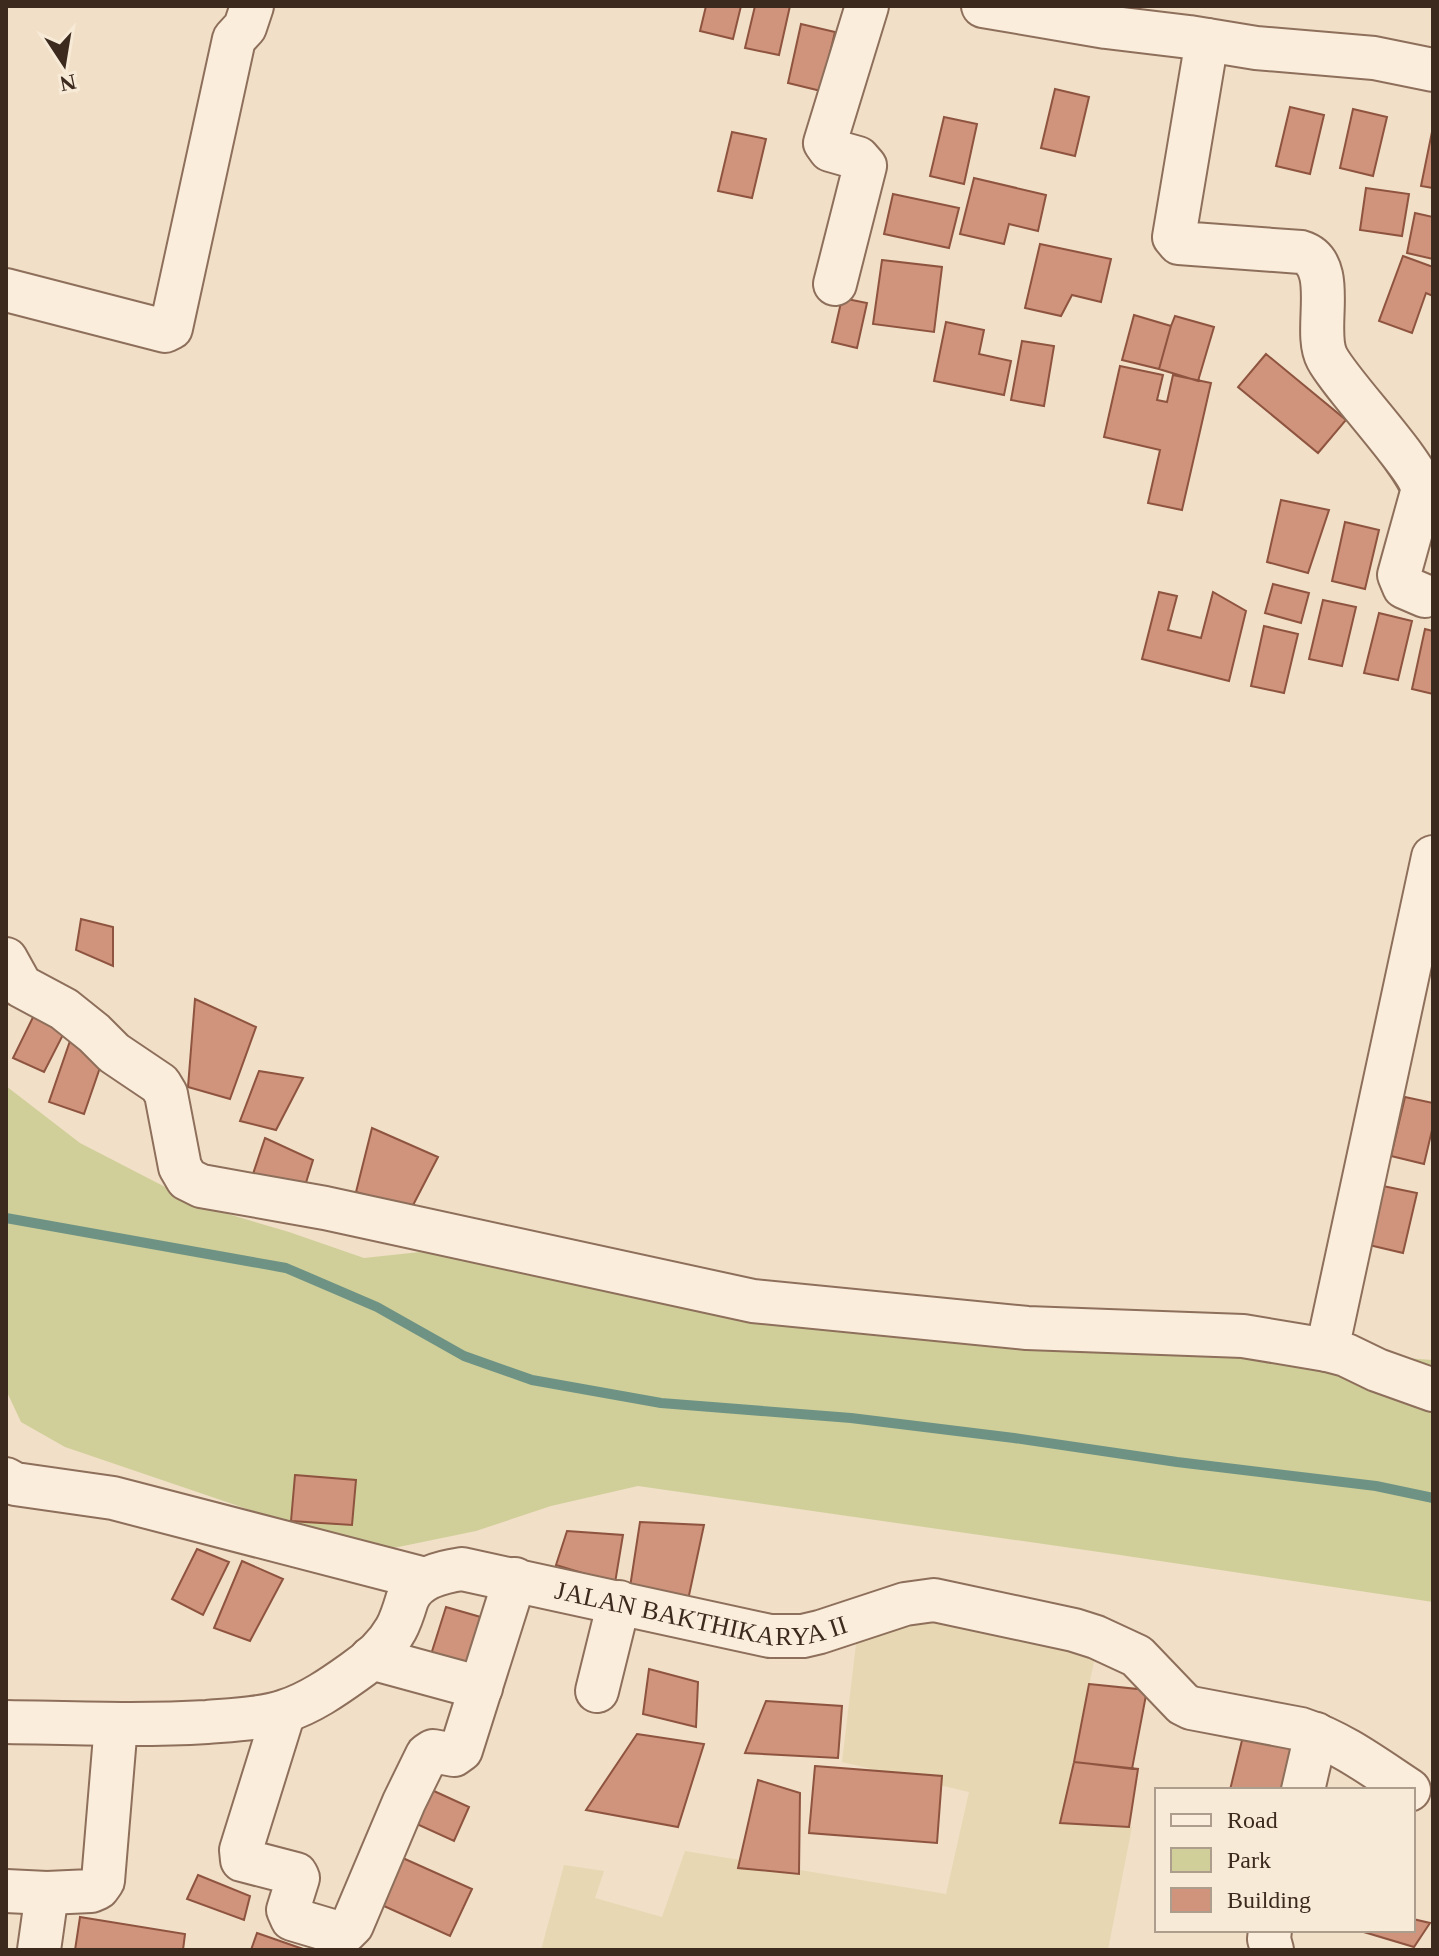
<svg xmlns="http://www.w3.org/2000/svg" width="1439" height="1956" viewBox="0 0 1439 1956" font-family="Georgia,serif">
<rect width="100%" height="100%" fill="#f1dfc7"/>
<path fill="#e7d8b3" d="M917,1605L1097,1648L1060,1823L1132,1827L1108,1950H541L564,1865L604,1871L595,1898L662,1917L685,1851L946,1894L969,1792L842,1762L858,1627Z"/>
<path fill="#d0cf99" d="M6,1086L80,1143L204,1207L289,1232L364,1258L420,1252L764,1314L1433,1360V1602L1120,1555L638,1486L551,1506L476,1531L374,1552L65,1447L21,1422L6,1390Z"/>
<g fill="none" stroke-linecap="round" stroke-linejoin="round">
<path stroke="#6e9385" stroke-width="10" d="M6,1218L286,1268L377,1307L464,1356L532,1380L661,1403L851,1418L1014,1438L1177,1462L1376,1486L1433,1498"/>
</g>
<path fill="#d0937b" stroke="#8e543f" stroke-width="2" d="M706,6H741L733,39L700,31Z
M755,6H790L779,55L745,48Z
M801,24L835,32L821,91L788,83Z
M1055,89L1089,97L1075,156L1041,148Z
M1290,107L1324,115L1310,174L1276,166Z
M1353,109L1387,117L1373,176L1340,168Z
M944,117L977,124L964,184L930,176Z
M1433,127V188L1421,186Z
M732,132L766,139L752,198L718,191Z
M974,178L1046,195L1038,231L1009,224L1004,244L960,234Z
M1366,188L1409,194L1402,236L1360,230Z
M893,194L959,208L949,248L884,234Z
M1415,213L1433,217V259L1407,253Z
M1040,244L1111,259L1101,302L1072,295L1061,316L1025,308Z
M1403,256L1433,267V296L1426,293L1412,333L1379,321Z
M882,260L942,267L934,332L873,324Z
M842,298L867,303L857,348L832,342Z
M1134,315L1171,326L1159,369L1122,360Z
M1175,316L1214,327L1198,381L1159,369L1171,326Z
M946,322L984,330L979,354L1011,361L1004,395L934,381Z
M1022,341L1054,346L1044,406L1011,400Z
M1266,354L1346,420L1318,453L1238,387Z
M1120,366L1163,375L1157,400L1167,402L1173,375L1211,383L1182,510L1148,503L1160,450L1104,437Z
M1281,500L1329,510L1308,573L1267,562Z
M1345,522L1379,530L1365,589L1332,581Z
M1273,584L1309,593L1301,623L1265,613Z
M1159,592L1177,596L1168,630L1201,638L1213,592L1246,611L1229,681L1142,659Z
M1323,600L1356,607L1342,666L1309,659Z
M1379,613L1412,621L1398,680L1364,673Z
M1264,626L1298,634L1284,693L1251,686Z
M1425,629L1433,631V694L1412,689Z
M81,919L113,927V966L76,950Z
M195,999L256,1027L230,1099L188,1087Z
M38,1007L69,1023L44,1072L13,1058Z
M70,1041L105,1053L84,1114L49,1102Z
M259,1071L303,1078L276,1130L240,1121Z
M1405,1097L1433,1103V1126L1424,1164L1391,1156Z
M372,1128L438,1157L411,1209L356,1192Z
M265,1138L313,1160L304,1189L251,1180Z
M1383,1186L1417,1193L1403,1253L1369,1245Z
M295,1475L356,1480L352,1525L291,1521Z
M640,1522L704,1525L688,1600L630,1587Z
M567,1531L623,1535L615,1583L556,1565Z
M197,1549L229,1562L203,1615L172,1599Z
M242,1561L283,1579L250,1641L214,1628Z
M446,1607L491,1620L473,1678L428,1664Z
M649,1669L698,1682L696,1727L643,1714Z
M1089,1684L1147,1690L1132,1769L1074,1762Z
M766,1701L842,1706L838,1758L745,1753Z
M1244,1732L1303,1747L1292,1790H1230Z
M637,1734L704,1744L678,1827L586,1810Z
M1074,1762L1138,1769L1129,1827L1060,1823Z
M815,1766L942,1776L937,1843L809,1833Z
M758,1780L800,1793L799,1874L738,1868Z
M423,1786L469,1807L454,1841L408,1820Z
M396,1855L472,1889L450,1936L375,1902Z
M198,1875L250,1896L244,1920L187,1899Z
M80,1917L185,1934L183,1950H75Z
M1413,1919L1430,1923L1414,1947L1357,1930H1413Z
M257,1933L306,1950H251Z"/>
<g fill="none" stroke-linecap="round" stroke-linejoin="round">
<defs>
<g id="minor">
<path d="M983,6L1106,27L1189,37L1256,48L1374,58L1433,70"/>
<path d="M1207,40L1174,237L1179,243L1301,252C1340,264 1312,330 1327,358C1342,387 1423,469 1422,492L1399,575L1404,587L1425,596"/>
<path d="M835,284L865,166L858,158L830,150L825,143L867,6"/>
<path d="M6,290L165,331L171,328L234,39L245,27L252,6"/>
<path d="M1433,857L1327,1350L1346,1355L1377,1370L1433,1390"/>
<path d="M6,959L21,986L64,1009L94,1033L114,1053L160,1084L166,1094L180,1167L187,1179L201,1186L325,1208L753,1301L1027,1328L1243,1336L1327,1350"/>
<path d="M6,1479L15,1484L113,1498L425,1579"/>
<path d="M371,1658L481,1688"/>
<path d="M597,1691L619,1602"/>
<path d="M284,1712L241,1850L242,1860L296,1874L298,1878L288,1910L292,1919L339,1933L345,1932L352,1925L404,1802L427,1755L433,1751L454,1755L461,1750L515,1579"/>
<path id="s1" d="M6,1722C73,1723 140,1726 207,1722C231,1720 262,1719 285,1711C310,1703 333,1687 354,1672C370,1661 387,1645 396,1629C401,1620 404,1610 407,1600C415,1578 441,1572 462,1569L770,1636H803L820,1632L905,1604L934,1600L1074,1630L1096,1637L1137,1656L1183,1704L1191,1708L1301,1729C1341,1742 1374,1767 1409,1790"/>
<path d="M1303,1790L1316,1734"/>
<path d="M6,1891L47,1893L91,1891L98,1888L103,1881L116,1724"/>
<path d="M1270,1930L1269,1939L1272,1950"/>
<path d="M39,1950L47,1893"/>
</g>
</defs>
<use href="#minor" stroke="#8d6f5b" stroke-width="46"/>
<use href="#minor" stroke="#faeddb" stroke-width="42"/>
</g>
<g text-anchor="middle" stroke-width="7" stroke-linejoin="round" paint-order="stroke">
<g font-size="26" fill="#3d2a1f" stroke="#f7ead7">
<text dy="9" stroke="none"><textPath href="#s1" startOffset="762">JALAN BAKTHIKARYA II</textPath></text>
</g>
</g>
<rect width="1439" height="1956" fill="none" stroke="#3d2a1f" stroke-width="16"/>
<rect x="1155" y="1788" width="260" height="144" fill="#f7ead7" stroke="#ad9d8d" stroke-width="2"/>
<rect x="1171" y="1814" width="40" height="12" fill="#faeddb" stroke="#ad9d8d" stroke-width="2"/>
<text x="1227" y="1828" font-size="24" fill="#3d2a1f">Road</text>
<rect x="1171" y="1848" width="40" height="24" fill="#d0cf99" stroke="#ad9d8d" stroke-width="2"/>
<text x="1227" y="1868" font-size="24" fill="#3d2a1f">Park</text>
<rect x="1171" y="1888" width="40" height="24" fill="#d0937b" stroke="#ad9d8d" stroke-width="2"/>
<text x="1227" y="1908" font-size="24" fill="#3d2a1f">Building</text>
<g transform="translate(64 64) rotate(168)" stroke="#f7ead7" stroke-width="6" paint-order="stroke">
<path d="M0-6L14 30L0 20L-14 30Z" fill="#3d2a1f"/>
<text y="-12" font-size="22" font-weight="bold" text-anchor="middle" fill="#3d2a1f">N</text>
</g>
</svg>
